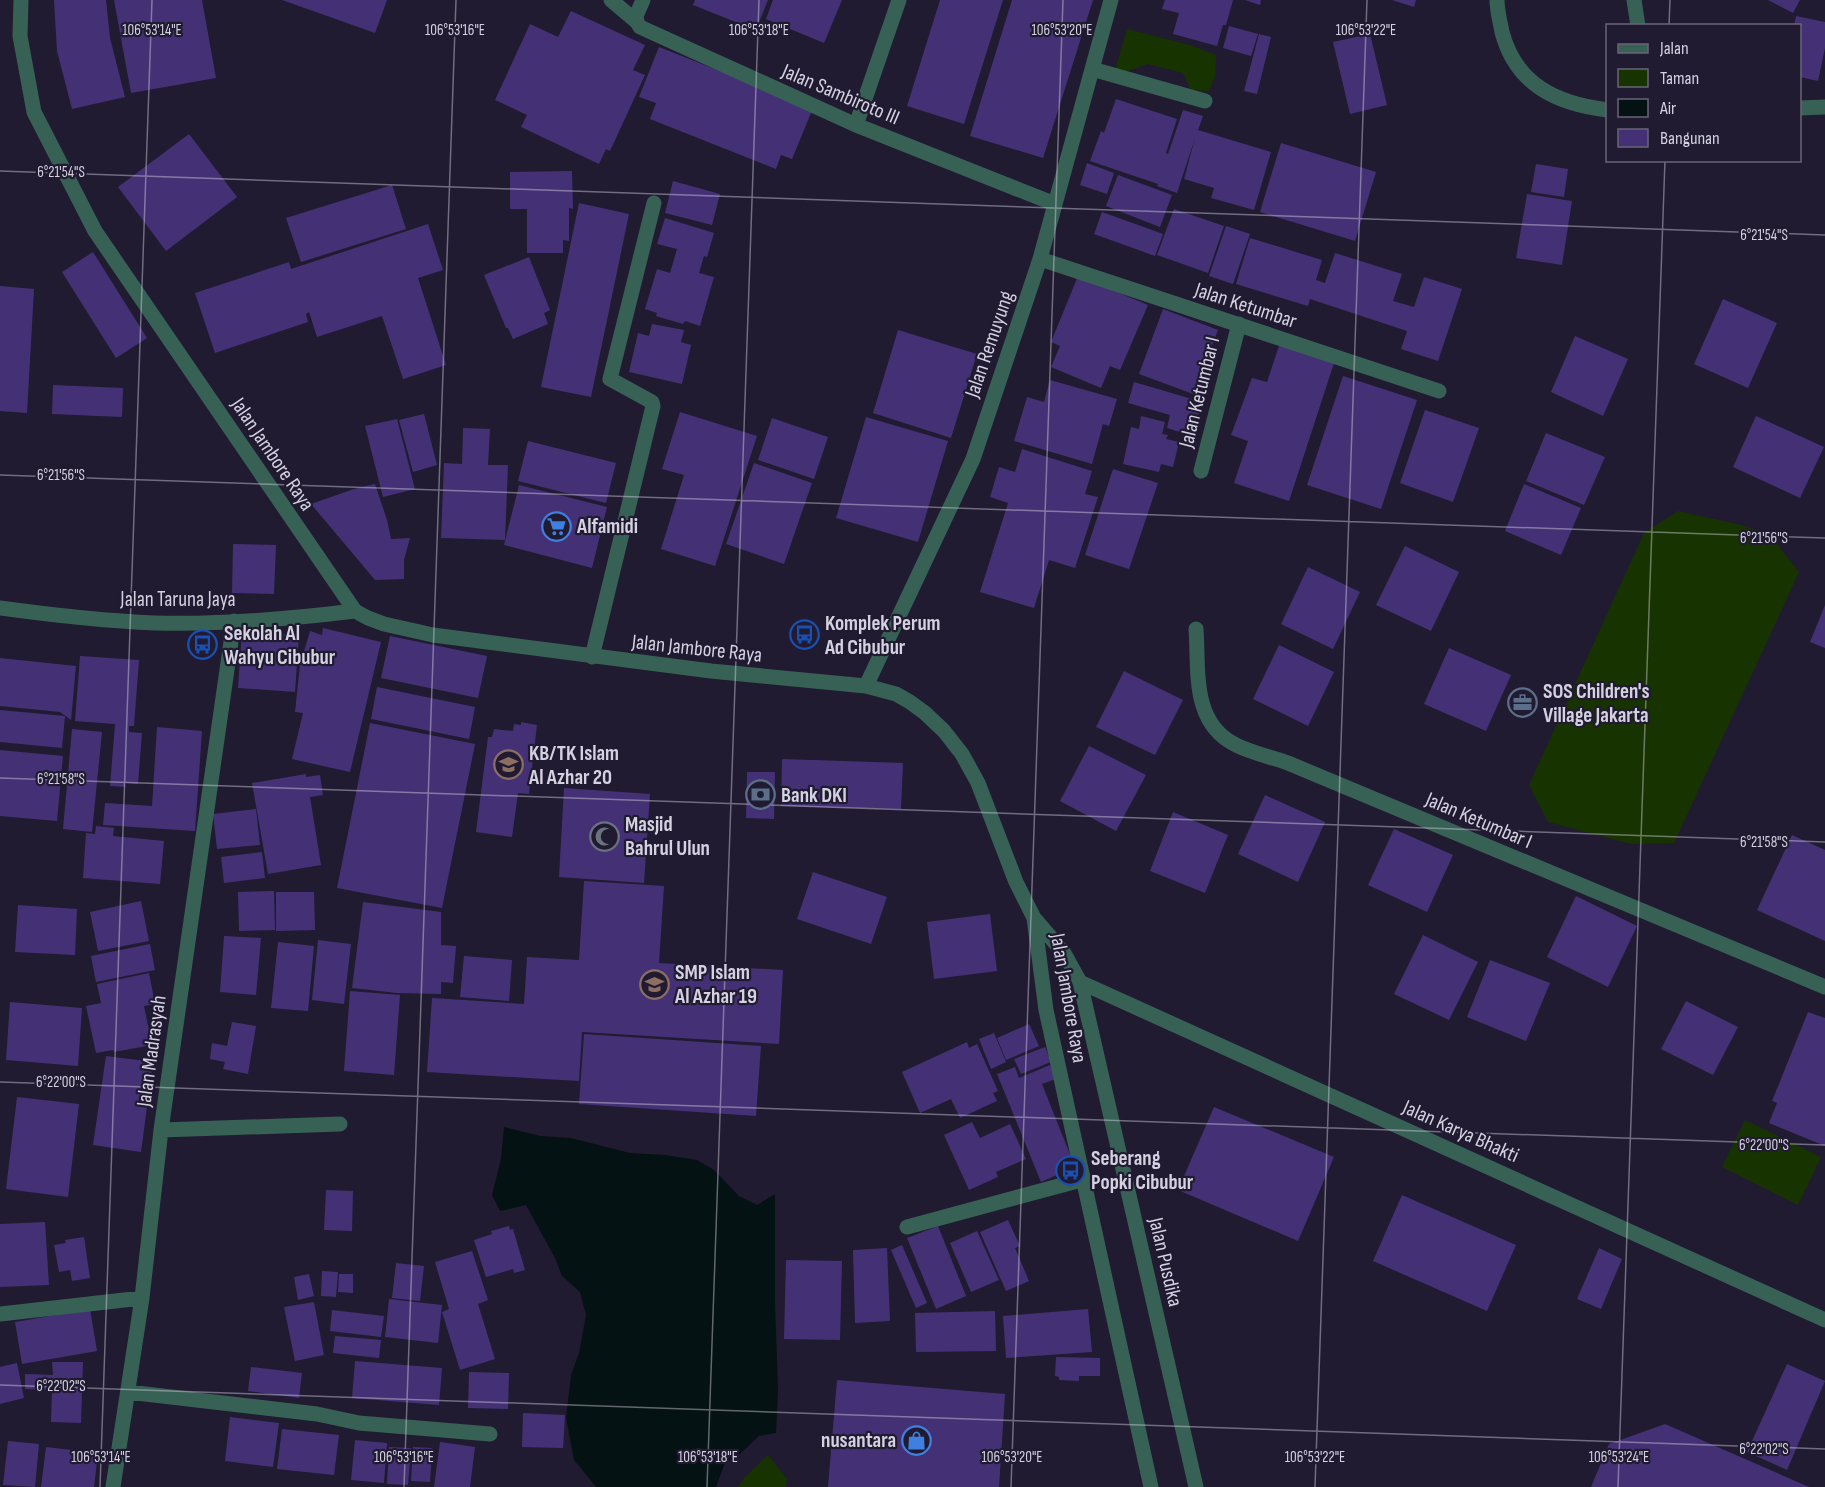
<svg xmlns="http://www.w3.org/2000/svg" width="1825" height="1487" viewBox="0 0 1825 1487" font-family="'Sofia Sans Condensed',sans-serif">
<rect width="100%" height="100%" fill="#201b31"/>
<path fill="#173400" d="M1127,29L1190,45L1216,55L1215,76L1209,91L1191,90L1183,73L1147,64L1126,72L1115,70Z
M1678,511L1741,525L1769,534L1799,572L1674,843L1631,844L1548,822L1529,785L1644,533Z
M1745,1120L1821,1157L1798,1205L1722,1167Z
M768,1455L787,1479L786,1487H738L744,1478Z"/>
<path fill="#041213" d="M504,1127L540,1136L571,1138L630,1153L665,1155L697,1160L714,1170L739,1196L757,1205L775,1194V1302L778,1390L776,1433L759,1436L741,1453L725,1463L716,1487H596L574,1460L566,1418L571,1375L579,1353L586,1315L580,1292L562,1276L555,1258L526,1205L500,1211L492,1195L501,1159Z"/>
<path fill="#443175" d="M54,0H106L110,38L125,97L72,109L57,51Z
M114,0H202L216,78L131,93Z
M282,0H387L375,33Z
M695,0H768L756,30L693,5Z
M773,0H842L824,43L766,19Z
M940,0H1003L964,124L907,106Z
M1012,0H1093L1043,158L970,136Z
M1165,0H1233L1226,25H1223L1217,46L1173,34L1179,13L1162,9Z
M1245,0H1261L1260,5Z
M1392,0H1416L1414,7Z
M1768,0H1800L1793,13Z
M571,11L645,45L633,70L645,75L610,151L606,149L599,164L521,127L527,115L495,100L530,24L558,37Z
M1796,16L1825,22V48L1818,81L1800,77V26H1794Z
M1229,26L1258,34L1251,56L1223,48Z
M1259,34L1271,37L1257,94L1244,91Z
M1370,34L1387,105L1350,114L1333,42Z
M659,47L813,108L792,159L781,155L776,169L650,119L656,103L639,97Z
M1116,99L1177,119L1166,153L1168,154L1183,110L1203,116L1198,130L1271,152L1254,210L1211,198L1214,188L1184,179L1195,138L1177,193L1157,186L1158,184L1090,161L1101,131L1104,133Z
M189,134L237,197L166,251L118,187Z
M1281,143L1376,172L1355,241L1260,212Z
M1087,163L1114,173L1107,194L1080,185Z
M1536,164L1568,169L1564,197L1531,192Z
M572,171L573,209L569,208V241L563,240V253H527V209H510V172Z
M1118,175L1172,195L1160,227L1106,206Z
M673,181L720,194L712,225L665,213Z
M392,185L406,229L301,262L286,218Z
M1527,194L1572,201L1562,265L1516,258Z
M579,203L629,214L591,397L541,387Z
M1174,209L1224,226L1208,273L1157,255Z
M1102,212L1163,234L1155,256L1094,234Z
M665,218L714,233L707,257L704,256L699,273L714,277L700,326L685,321L683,324L656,316L657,313L645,309L657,269L670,273L677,249L657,244Z
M428,224L443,270L418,278L446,365L403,379L382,316L317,337L309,312L306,314L308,322L215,353L195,293L289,262L291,269Z
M1226,226L1250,234L1233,284L1209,276Z
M1250,238L1322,260L1316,280L1325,283L1335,253L1402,274L1393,301L1414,307L1424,277L1462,289L1438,361L1401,349L1407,331L1310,299L1308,306L1236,284Z
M93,252L147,338L116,358L62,272Z
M529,257L550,310L544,313L548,324L513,339L508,328H506L484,275Z
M1078,276L1148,305L1120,370L1110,366L1101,388L1051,367L1060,346L1051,342Z
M0,286L34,289L27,413L0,411Z
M1723,299L1777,323L1748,388L1694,364Z
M1163,309L1218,330L1193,394L1139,374Z
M652,324L684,330L681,342L691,345L682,384L629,372L638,333L649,336Z
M898,330L977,354L951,438L873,413Z
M1575,336L1628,359L1603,416L1551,392Z
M1280,343L1335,360L1289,501L1234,483L1248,441L1231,435L1252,378L1267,382Z
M1343,376L1417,400L1381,509L1307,485Z
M1050,380L1117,399L1109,426L1103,424L1092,464L1014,441L1027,397L1044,402Z
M1134,382L1202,402L1192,436L1167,428L1170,415L1128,403Z
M53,385L123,388L122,417L52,414Z
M1425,410L1479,428L1453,502L1400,483Z
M680,412L757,436L715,566L661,549L684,475L662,469Z
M424,414L437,465L413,472L399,420Z
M1141,416L1165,422L1162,434L1168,435L1166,439L1179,442L1173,467L1161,464L1159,472L1123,464L1131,427L1139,429Z
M1756,416L1824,447L1800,498L1733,467Z
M866,417L948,441L918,542L836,518Z
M772,418L828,437L814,479L758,460Z
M397,419L415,489L383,497L365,426Z
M463,428L490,429L488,465H508L505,540L441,538L444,463L462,464Z
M1546,433L1605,457L1584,505L1526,481Z
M528,441L616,463L606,503L518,481Z
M1022,449L1092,471L1085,494L1098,497L1075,568L1049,560L1034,608L980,592L1008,503L990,497L999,467L1015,472Z
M754,463L812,483L784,564L726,544Z
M1113,469L1158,483L1129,569L1085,555Z
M375,484L387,520L391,539L410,538L404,560V579L375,580L311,504L354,489Z
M1524,484L1581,508L1561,555L1505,531Z
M519,485L607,507L592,568L504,545Z
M233,544L276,545L274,594L232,593Z
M1405,546L1459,572L1431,631L1376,605Z
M1308,567L1360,592L1333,649L1281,624Z
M1825,605V648L1810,642Z
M323,628L381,642L350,772L292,759L303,713L295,712L300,665L310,631L322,635Z
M242,631L299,635L295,692L238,688Z
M390,636L487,656L478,698L381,678Z
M1279,645L1334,672L1308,726L1253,699Z
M1449,648L1511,675L1486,731L1424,704Z
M80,656L139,660L134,726H129V732L142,733L138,784L125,783V787L110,786L115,724L75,721Z
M0,658L76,666L71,720L60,712L0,706Z
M1124,671L1183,700L1155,755L1096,727Z
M377,687L475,707L469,739L371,719Z
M0,710L65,716L62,748L0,742Z
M521,722L537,725L529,794L518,793L512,837L476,832L488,737H492L494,729L513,731L514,724L521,725Z
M370,723L475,744L442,908L337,888Z
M157,727L202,731L195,831L103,825L105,803L152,806Z
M72,729L102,732L92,832L63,829Z
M1089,746L1146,775L1116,831L1060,801Z
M0,750L63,756L57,821L0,816Z
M782,759L903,763L901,809L781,806Z
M747,772H775L774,819L746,818Z
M306,774V777L320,775L323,795L310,797L321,865L268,874L252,783Z
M564,788L650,794L644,883L559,877Z
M1265,795L1325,822L1298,882L1238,854Z
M256,809L260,845L217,849L213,814Z
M1173,812L1228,835L1205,893L1150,871Z
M96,826L114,828L113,836L164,841L160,884L83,878L86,833L95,834Z
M1394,829L1453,855L1427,912L1368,885Z
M1792,835L1825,850V941L1757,910Z
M262,852L265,878L224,883L221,857Z
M813,872L887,897L871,944L797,919Z
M584,881L664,886L659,963L783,970L779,1044L582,1032L579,1081L427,1072L432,998L524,1004L527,957L579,960Z
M274,891L275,930L239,931L238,892Z
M276,892H314L315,930L276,931Z
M1576,896L1637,926L1608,987L1547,957Z
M141,901L149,941L98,951L90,912Z
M363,902L441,912V945L456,946L453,983L441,982V994L397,993L352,988Z
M18,905L77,909L75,955L15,952Z
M990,914L997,971L934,979L927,922Z
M1423,935L1478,962L1449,1020L1394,994Z
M224,936L261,938L256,995L220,992Z
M318,940L351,944L344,1004L312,1000Z
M278,942L314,946L308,1011L271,1008Z
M150,944L155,970L96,982L91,956Z
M464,956L512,960L509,1001L460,997Z
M1490,960L1550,983L1526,1041L1467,1017Z
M149,973L155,1004L144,1006L152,1045L114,1052L113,1050L96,1053L86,1006L101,1003L97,984Z
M350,991L400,995L394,1075L344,1071Z
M1686,1001L1738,1027L1713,1075L1661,1049Z
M10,1002L82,1008L78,1066L6,1060Z
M1808,1012L1825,1018V1146L1769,1123L1777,1103L1772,1101Z
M232,1022L256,1026L248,1074L223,1069L225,1062L210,1059L212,1043L227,1046Z
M1029,1024L1039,1046L1006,1060L997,1038Z
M994,1033L1006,1062L991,1069L979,1039Z
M584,1034L761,1046L756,1116L579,1104Z
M967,1042L969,1048L977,1044L998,1091L993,1093L997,1101L960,1118L951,1099L920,1113L902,1072Z
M1045,1047L1051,1062L1021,1074L1014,1059Z
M106,1056L153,1062L141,1152L93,1145Z
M1050,1065L1056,1079L1042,1084L1075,1167L1041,1182L997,1074L1015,1067L1019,1078Z
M17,1097L79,1104L68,1197L6,1189Z
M1214,1107L1334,1157L1298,1241L1178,1190Z
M972,1122L980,1138L1010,1124L1026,1159L996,1172L998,1177L969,1190L944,1135Z
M326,1190L353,1191L352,1231L324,1230Z
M1402,1195L1516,1245L1487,1311L1373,1261Z
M1008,1220L1020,1246L1015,1248L1029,1281L1006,1291L980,1232Z
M45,1222L49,1285L0,1287V1224Z
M509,1226L510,1230L513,1229L525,1270L514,1273L513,1269L486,1277L474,1240L492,1234L491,1231Z
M938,1226L966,1296L936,1309L907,1238Z
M977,1231L999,1280L971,1292L950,1243Z
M84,1237L90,1278L72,1281L70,1270L59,1272L54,1245L66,1243L65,1240Z
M902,1245L927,1303L916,1308L891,1250Z
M887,1248L890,1321L855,1323L853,1250Z
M1599,1248L1622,1259L1601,1309L1577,1299Z
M472,1251L488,1300L478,1304L495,1359L460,1370L442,1312L449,1309L435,1262Z
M786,1260L842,1261L840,1340L784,1339Z
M396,1263L424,1266L420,1301L392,1298Z
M322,1271L338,1272L336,1297L321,1296Z
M309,1274L314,1296L298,1300L294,1277Z
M339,1274H353V1293L338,1292Z
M389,1299L442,1305L438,1343L385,1337Z
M314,1302L324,1355L295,1361L284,1307Z
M90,1309L97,1351L22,1364L15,1322Z
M1088,1309L1092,1352L1006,1358L1003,1316Z
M332,1310L384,1316L381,1337L330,1331Z
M995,1311L996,1351L916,1352L915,1313Z
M335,1336L381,1340L379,1358L333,1353Z
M1056,1357L1100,1358V1376H1079V1381L1059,1380V1377L1055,1376Z
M355,1361L442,1368L439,1405L352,1398Z
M52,1362H83L81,1423L51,1422L52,1390L25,1389V1374L53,1375Z
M17,1363L24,1398L0,1404V1367Z
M1787,1364L1825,1381L1787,1470L1747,1452Z
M251,1367L302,1373L299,1398L248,1391Z
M469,1372L509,1373L508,1409L468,1408Z
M837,1380L1005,1394L999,1487H828Z
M523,1413L565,1415L563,1448L522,1447Z
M230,1417L279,1423L273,1467L225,1461Z
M1665,1424L1809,1487H1591L1609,1444Z
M282,1429L339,1435L334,1475L277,1469Z
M355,1440L387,1443L384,1483L351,1480Z
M8,1441L39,1444L35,1487L3,1485Z
M440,1442L475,1447L470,1487H434Z
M46,1447L98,1453L94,1487H41Z
M389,1447L411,1448L408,1485L387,1484Z
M413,1447L432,1448L430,1482L411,1481Z"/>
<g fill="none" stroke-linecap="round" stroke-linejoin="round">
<path stroke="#386155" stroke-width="15" d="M21,0L20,36L34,112L95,231L355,611L368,618L384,624L433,635L711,671L866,686L896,694L910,702L925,713L944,731L962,754L978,783L1016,882L1034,918L1046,1010L1151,1487
M611,0L637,22L640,27L856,125L1055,204
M1497,0C1497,11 1500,21 1502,32C1516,85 1557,104 1608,110
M1634,0L1638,26
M637,22L636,16L643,0
M1092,69L1205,101
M1800,108L1825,107
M856,125L899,0
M1040,259L1439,391
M1201,471L1239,324
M0,608C51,615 103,621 155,623C221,625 289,619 355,611
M1196,629C1199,671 1191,723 1236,745C1252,753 1271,757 1288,763L1825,987
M592,657L653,406L652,402L610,379L654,203
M866,686L973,459L1040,259L1111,0
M1034,918L1064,953L1080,982L1196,1487
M1080,982L1825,1320
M161,1130L340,1124
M907,1227L1085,1179
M0,1314L142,1298
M128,1392L317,1414L359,1423L490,1434
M113,1487L142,1298L161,1130L234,621"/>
</g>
<path fill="none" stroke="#d4d1e1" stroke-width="1.5" stroke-opacity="0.45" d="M1669,26L1670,0M0,171L1825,235M0,475L1825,538M0,778L1825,842M0,1082L1825,1145M0,1385L1825,1449M100,1487L152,0M404,1487L456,0M707,1487L759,0M1011,1487L1063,0M1315,1487L1367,0M1618,1487L1665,160"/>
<defs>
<symbol id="supermarket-ring" viewBox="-11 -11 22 22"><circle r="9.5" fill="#201b31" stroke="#3f7fe0" stroke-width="1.5"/><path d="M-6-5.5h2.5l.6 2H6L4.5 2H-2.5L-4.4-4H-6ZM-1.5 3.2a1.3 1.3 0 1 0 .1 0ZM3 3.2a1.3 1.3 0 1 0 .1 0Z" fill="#3f7fe0"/></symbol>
<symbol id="bus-ring" viewBox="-11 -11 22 22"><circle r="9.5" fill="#201b31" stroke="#1a4fb4" stroke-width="1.5"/><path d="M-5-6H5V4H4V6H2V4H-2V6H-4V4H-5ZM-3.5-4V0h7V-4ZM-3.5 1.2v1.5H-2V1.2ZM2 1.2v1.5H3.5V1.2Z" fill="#1a4fb4"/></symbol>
<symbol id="office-ring" viewBox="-11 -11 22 22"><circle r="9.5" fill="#201b31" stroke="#5c6f8a" stroke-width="1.5"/><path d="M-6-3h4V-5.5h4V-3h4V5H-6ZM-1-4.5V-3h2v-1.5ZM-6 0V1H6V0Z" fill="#5c6f8a"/></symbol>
<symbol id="school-ring" viewBox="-11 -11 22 22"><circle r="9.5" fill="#201b31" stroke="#8d6e63" stroke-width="1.5"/><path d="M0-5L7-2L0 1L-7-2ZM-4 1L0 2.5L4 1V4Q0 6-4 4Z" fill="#8d6e63"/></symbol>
<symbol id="bank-ring" viewBox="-11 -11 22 22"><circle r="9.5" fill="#201b31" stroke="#5c6f8a" stroke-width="1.5"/><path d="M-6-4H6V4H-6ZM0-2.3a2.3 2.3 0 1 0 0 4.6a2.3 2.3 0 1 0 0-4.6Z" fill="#5c6f8a"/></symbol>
<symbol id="mosque-ring" viewBox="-11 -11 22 22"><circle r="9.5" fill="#201b31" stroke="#6b7280" stroke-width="1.5"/><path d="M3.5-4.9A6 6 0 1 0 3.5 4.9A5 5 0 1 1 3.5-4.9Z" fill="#6b7280"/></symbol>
<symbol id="shop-ring" viewBox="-11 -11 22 22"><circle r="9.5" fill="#201b31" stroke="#3f7fe0" stroke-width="1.5"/><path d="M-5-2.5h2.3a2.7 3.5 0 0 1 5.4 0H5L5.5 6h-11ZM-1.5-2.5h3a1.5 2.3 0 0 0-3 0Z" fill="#3f7fe0"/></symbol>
</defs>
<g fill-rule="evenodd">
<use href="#supermarket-ring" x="540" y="510" width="33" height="33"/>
<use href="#bus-ring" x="788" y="618" width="33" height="33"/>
<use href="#bus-ring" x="186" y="628" width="33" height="33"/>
<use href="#office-ring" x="1506" y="686" width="33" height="33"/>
<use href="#school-ring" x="492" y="748" width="33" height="33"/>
<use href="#bank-ring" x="744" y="778" width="33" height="33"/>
<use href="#mosque-ring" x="588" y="820" width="33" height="33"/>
<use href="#school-ring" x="638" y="968" width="33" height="33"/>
<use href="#bus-ring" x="1054" y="1154" width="33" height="33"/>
<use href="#shop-ring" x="900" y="1424" width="33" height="33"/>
</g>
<g text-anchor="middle" stroke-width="4.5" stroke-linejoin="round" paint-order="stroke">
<g font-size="21" fill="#d4d1e1" stroke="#201b31">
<text transform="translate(841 94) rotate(23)" y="7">Jalan Sambiroto III</text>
<text transform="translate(1246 305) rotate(18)" y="7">Jalan Ketumbar</text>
<text transform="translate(989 344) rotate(-71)" y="7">Jalan Remuyung</text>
<text transform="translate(1199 392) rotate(-76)" y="7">Jalan Ketumbar I</text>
<text transform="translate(273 454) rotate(56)" y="7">Jalan Jambore Raya</text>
<text x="178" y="606">Jalan Taruna Jaya</text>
<text transform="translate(697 648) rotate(6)" y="7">Jalan Jambore Raya</text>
<text transform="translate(1479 820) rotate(23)" y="7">Jalan Ketumbar I</text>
<text transform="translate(1069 998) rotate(80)" y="7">Jalan Jambore Raya</text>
<text transform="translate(151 1051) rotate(-82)" y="7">Jalan Madrasyah</text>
<text transform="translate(1461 1131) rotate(24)" y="7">Jalan Karya Bhakti</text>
<text transform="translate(1166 1262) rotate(77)" y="7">Jalan Pusdika</text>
</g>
<g font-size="21" font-weight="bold" fill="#d4d1e1" stroke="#201b31" text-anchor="start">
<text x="577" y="533">Alfamidi</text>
<text x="825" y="630">Komplek Perum<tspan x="825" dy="24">Ad Cibubur</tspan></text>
<text x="224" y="640">Sekolah Al<tspan x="224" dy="24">Wahyu Cibubur</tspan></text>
<text x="1543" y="698">SOS Children's<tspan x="1543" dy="24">Village Jakarta</tspan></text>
<text x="529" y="760">KB/TK Islam<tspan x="529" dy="24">Al Azhar 20</tspan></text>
<text x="781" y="802">Bank DKI</text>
<text x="625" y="831">Masjid<tspan x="625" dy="24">Bahrul Ulun</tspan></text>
<text x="675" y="979">SMP Islam<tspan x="675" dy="24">Al Azhar 19</tspan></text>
<text x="1091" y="1165">Seberang<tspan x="1091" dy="24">Popki Cibubur</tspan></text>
<text x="896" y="1447" text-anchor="end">nusantara</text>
</g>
</g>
<g font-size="15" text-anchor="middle" fill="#d4d1e1" stroke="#201b31" stroke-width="4.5" stroke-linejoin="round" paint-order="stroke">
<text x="152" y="35">106°53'14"E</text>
<text x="455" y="35">106°53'16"E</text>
<text x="759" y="35">106°53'18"E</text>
<text x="1062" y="35">106°53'20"E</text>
<text x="1366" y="35">106°53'22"E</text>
<text x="61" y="177">6°21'54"S</text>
<text x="1764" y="240">6°21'54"S</text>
<text x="61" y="480">6°21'56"S</text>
<text x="1764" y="543">6°21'56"S</text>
<text x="61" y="784">6°21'58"S</text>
<text x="1764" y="847">6°21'58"S</text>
<text x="61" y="1087">6°22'00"S</text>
<text x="1764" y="1150">6°22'00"S</text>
<text x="61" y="1391">6°22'02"S</text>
<text x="1764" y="1454">6°22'02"S</text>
<text x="101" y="1462">106°53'14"E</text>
<text x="404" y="1462">106°53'16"E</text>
<text x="708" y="1462">106°53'18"E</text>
<text x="1012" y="1462">106°53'20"E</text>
<text x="1315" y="1462">106°53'22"E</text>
<text x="1619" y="1462">106°53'24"E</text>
</g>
<rect x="1606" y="24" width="195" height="138" fill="#201b31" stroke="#686477" stroke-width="1.5"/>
<rect x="1618" y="44" width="30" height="9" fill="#386155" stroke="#686477" stroke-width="1.5"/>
<text x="1660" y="54" font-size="18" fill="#d4d1e1">Jalan</text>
<rect x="1618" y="69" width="30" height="18" fill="#173400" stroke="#686477" stroke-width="1.5"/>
<text x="1660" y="84" font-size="18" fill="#d4d1e1">Taman</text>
<rect x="1618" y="99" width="30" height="18" fill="#041213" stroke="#686477" stroke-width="1.5"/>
<text x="1660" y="114" font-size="18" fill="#d4d1e1">Air</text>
<rect x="1618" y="129" width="30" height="18" fill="#443175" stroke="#686477" stroke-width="1.5"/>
<text x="1660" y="144" font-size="18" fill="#d4d1e1">Bangunan</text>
</svg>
